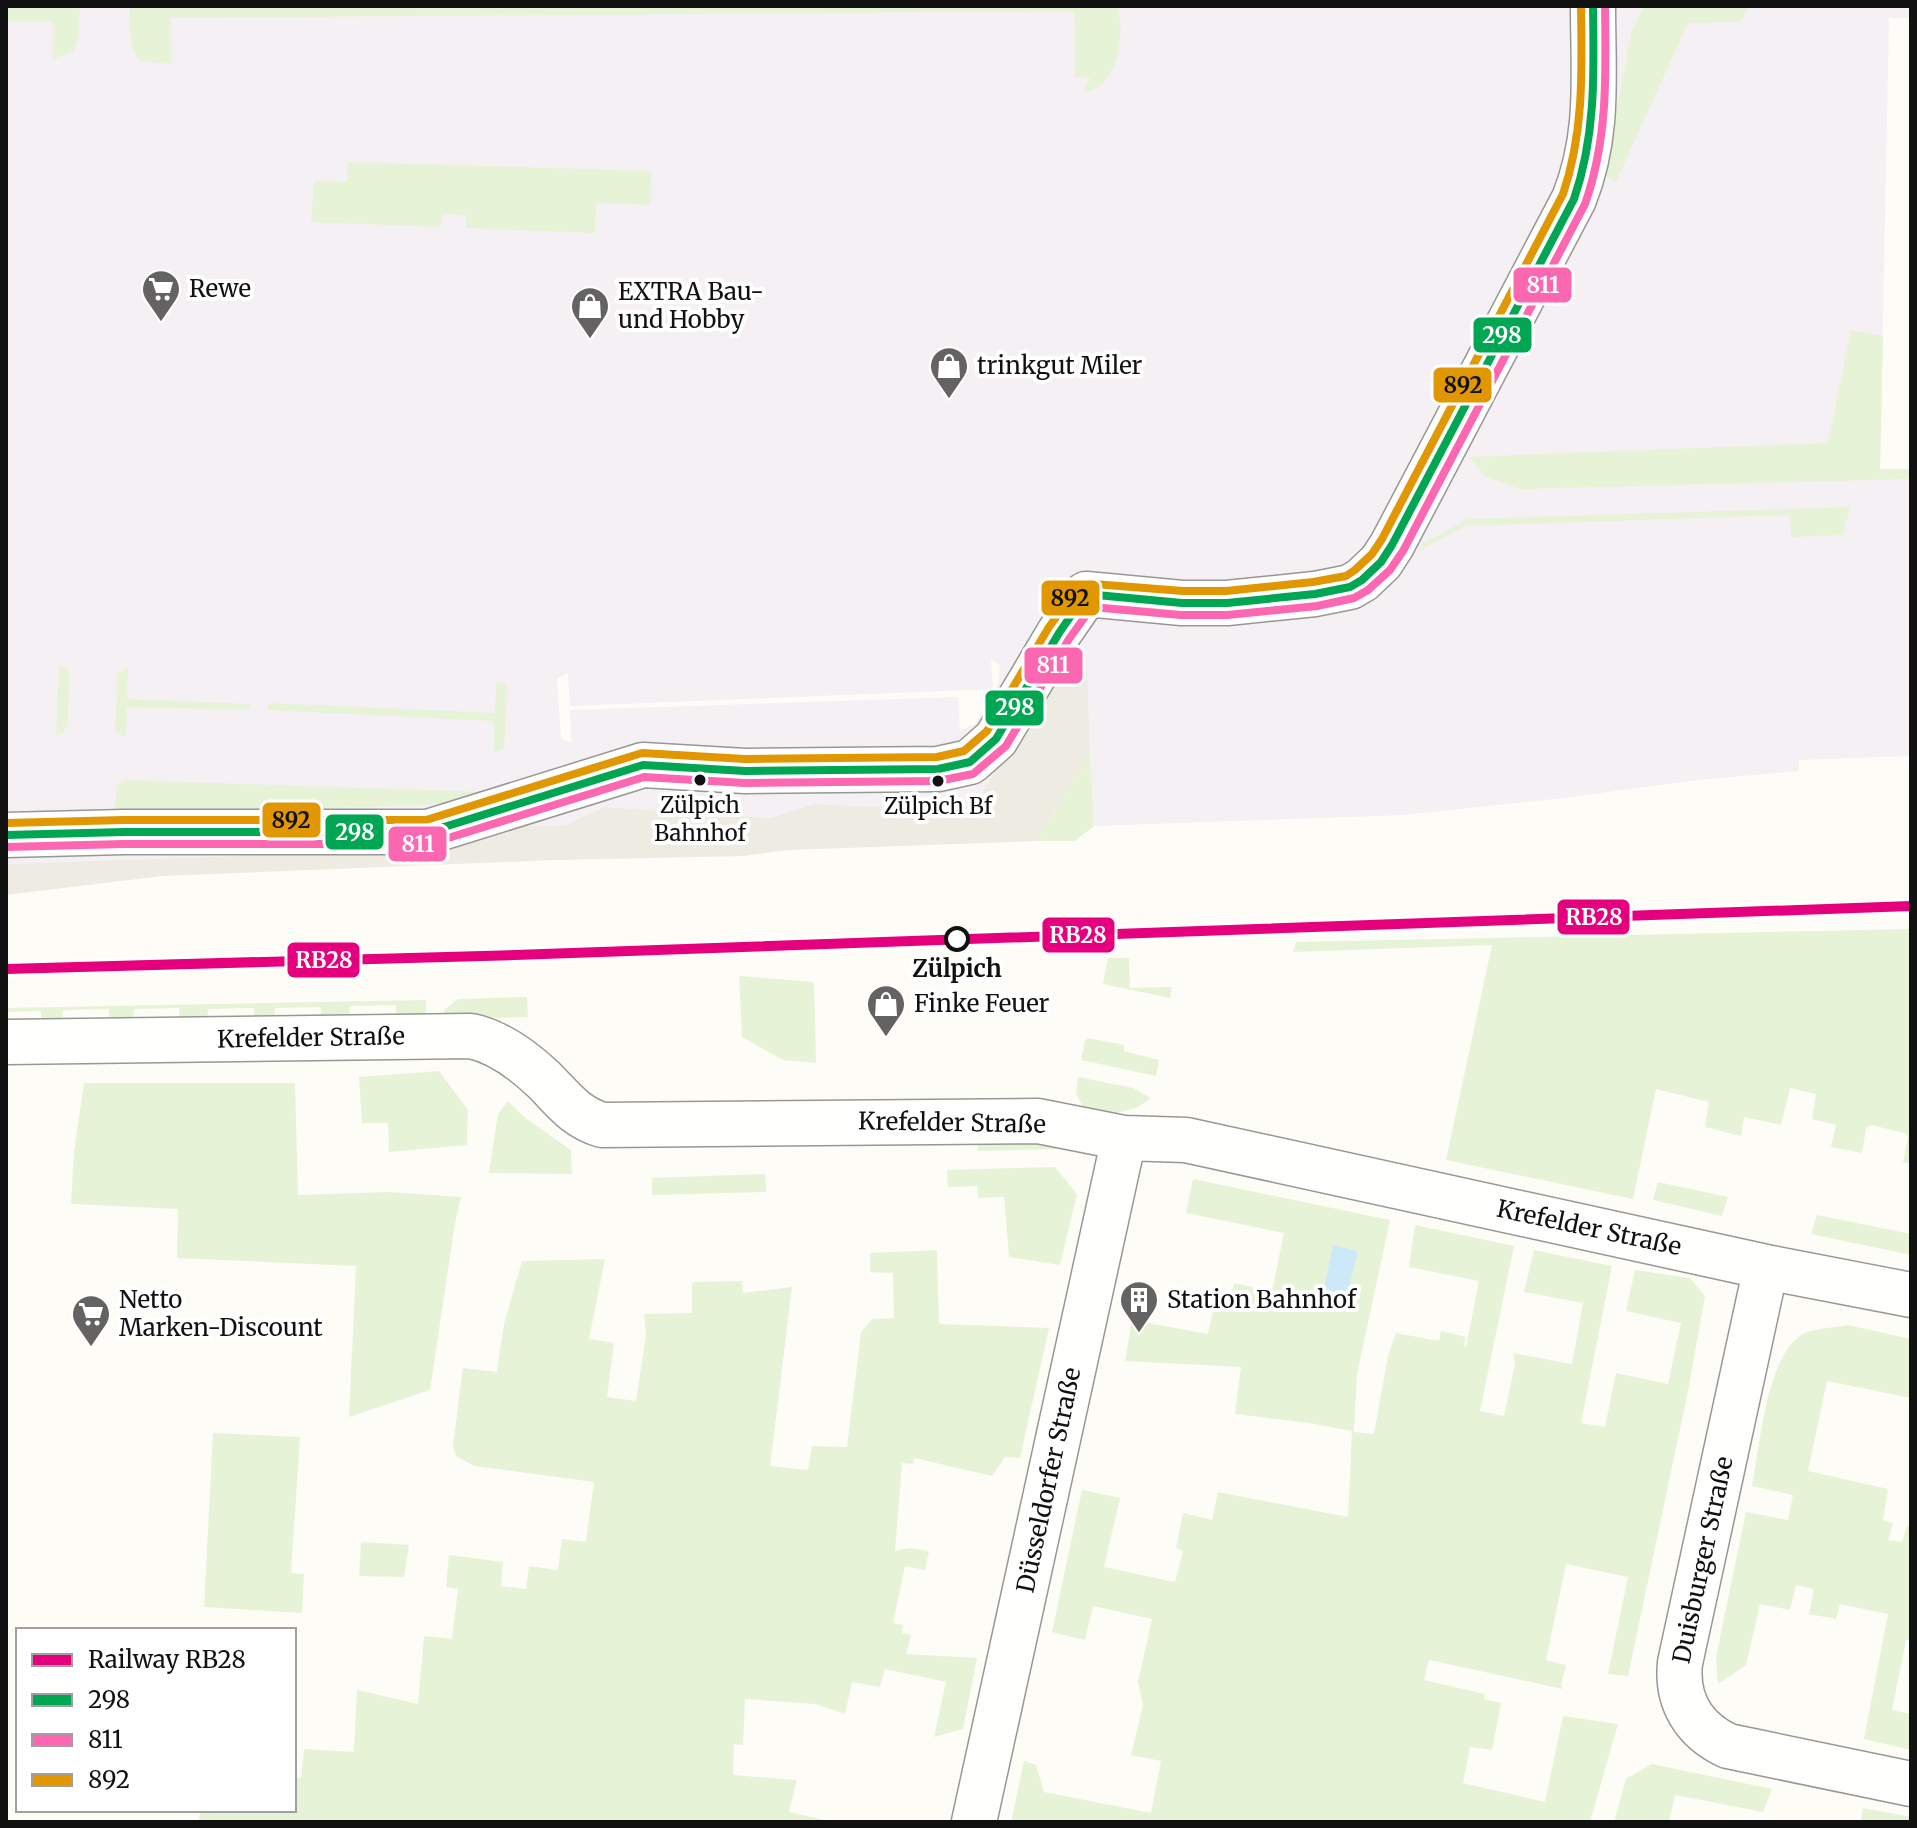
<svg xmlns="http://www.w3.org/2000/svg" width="1917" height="1828" viewBox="0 0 1917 1828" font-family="Merriweather,serif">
<rect width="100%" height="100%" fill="#fdfcf7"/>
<path fill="#f5f0f3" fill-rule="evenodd" d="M6,6H1911V18H1889L1880,469H1911V756L1799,760V771L1697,780L1564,798L1404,815L1094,826L1085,650L978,799L959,811L814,804L770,818L604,807L566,825L494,827L436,849L6,864ZM991,659L1000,665L999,682L975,724L960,730L958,697L570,710L571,743L561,739L557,679L568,673L570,706L993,689Z"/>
<path fill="#e7f3d7" d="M6,6H80L79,35L74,51L53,59L54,22L6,21Z
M130,6H1118C1125,35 1119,88 1083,93L1090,78L1075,77L1074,11L170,18L171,64L140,61C127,45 130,26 130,6Z
M1643,6L1748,8L1740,22L1688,23L1616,182L1604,175L1631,34Z
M348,162L652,171L650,205L596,203L595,233L466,228V215L442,214L441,227L311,222L314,181L347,182Z
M1851,330L1883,336L1880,469H1911V479L1520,489L1484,476L1469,457L1828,443Z
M1850,507L1843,535L1791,537L1790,515L1465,526L1419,551L1422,544L1468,519Z
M59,666L66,667L70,673L67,726L63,733L56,735Z
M128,667L127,699L250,704V710L127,707L126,738L115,731L118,674Z
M496,682H502L507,688L504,749L494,752V721L268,710V703L495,713Z
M1090,753L1094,826L1075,841H1036Z
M124,780L484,792L477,803L122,815L115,808L117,786Z
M1911,929V1164L1903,1162L1908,1137L1905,1133L1871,1125L1866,1128L1862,1153L1831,1147L1836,1125L1812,1119L1816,1094L1790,1088L1781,1125L1744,1117L1741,1136L1705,1127L1709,1102L1656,1089L1633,1199L1446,1160L1492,945L1293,952L1296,942Z
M1108,958H1129L1130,988L1172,987L1170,998L1103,984Z
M739,976L814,982L816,1063L783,1060L742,1037Z
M527,997L528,1017L444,1019V1010L458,999Z
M426,1000V1019H396V1005L350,1006L349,1021L321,1018V1007L275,1008L274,1020L255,1019L254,1008L208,1009L207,1021L180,1019L179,1008L134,1009L133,1021H109V1009L63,1010V1022H41V1011L6,1012V1008Z
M1088,1038L1124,1045V1051L1159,1060L1156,1076L1081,1060L1085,1041Z
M439,1071L468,1110L467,1145L389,1152L388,1123H362L359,1077Z
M1078,1077L1133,1088L1151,1098L1138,1107L1108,1116L1084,1108L1076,1094Z
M84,1083H295L298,1195L390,1192L461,1197L455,1223L430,1390L349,1417L356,1266L177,1258L178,1209L71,1204L74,1152Z
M508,1101L524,1117L571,1150L572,1174L489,1173L498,1114Z
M978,1138L1045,1141L1057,1149L978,1151Z
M1055,1167L1077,1194L1060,1265L1009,1257L1004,1197L978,1198L977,1186L948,1187L947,1170Z
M765,1174L766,1192L652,1195V1178Z
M1193,1179L1390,1220L1357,1374L1354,1432L1374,1434L1388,1356L1396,1333L1439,1341L1441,1331L1466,1337L1464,1346L1466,1347L1479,1281L1409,1267L1415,1225L1514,1246L1480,1411L1504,1416L1515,1364L1513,1353L1572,1364L1583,1303L1524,1292L1534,1250L1612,1266L1581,1423L1605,1427L1616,1373L1668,1384L1681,1323L1626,1311L1635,1270L1690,1278L1705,1296L1688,1391L1628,1676L1608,1674L1628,1577L1566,1564L1546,1660L1566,1665L1561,1686L1563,1689L1429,1660L1424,1680L1485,1694L1484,1699L1501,1703L1492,1750L1470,1747L1463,1783L1545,1802L1563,1716L1618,1724L1590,1822H1011L1024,1761L1036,1765L1044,1792L1151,1813L1161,1761L1131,1755L1143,1705L1138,1682L1152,1619L1093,1606L1085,1640L1052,1632L1082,1490L1120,1498L1104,1567L1175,1582L1183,1551L1176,1548L1183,1513L1212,1520L1218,1492L1348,1517L1352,1431L1309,1423L1235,1414L1241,1367L1125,1361L1132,1320L1208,1334L1217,1294L1231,1297L1234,1283L1272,1291L1284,1233L1186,1213Z
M1658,1182L1728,1197L1722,1216L1653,1200Z
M1817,1215L1911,1234V1255L1811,1234Z
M937,1250L939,1324L1049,1328L1020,1458L1005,1457L992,1476L914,1458L913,1464L902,1463L895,1551L909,1548L929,1551L925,1570L905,1566L893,1623L903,1625L902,1633L911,1635L906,1654L977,1658L963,1729L934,1737L946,1682L885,1669L880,1687L852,1682L845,1714L815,1704L745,1699L743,1745L734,1744L733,1775L797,1780L789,1812L833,1822H199L200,1810H294V1778H301L304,1749L354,1752L357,1690L418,1704L424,1636L452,1639L458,1589L446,1587L449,1555L503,1562L501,1586L526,1589L529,1566L558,1570L562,1539L586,1542L594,1482L474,1466L456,1456L453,1446L463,1368L497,1372L504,1324L522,1261L605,1259L589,1339L614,1343L607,1397L636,1401L646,1335L644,1314L692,1313V1282L742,1281L743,1293L792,1287L770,1466L808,1470L812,1446L847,1447L861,1333L872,1319L894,1318L893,1273L870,1272V1253Z
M1848,1325L1911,1339V1398L1827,1381L1808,1471L1888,1489L1883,1520L1893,1523L1888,1540L1902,1542L1907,1526L1911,1527V1641L1906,1640L1892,1710L1911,1714V1750L1864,1739L1888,1614L1840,1604L1836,1619L1809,1614L1814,1589L1796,1585L1790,1610L1760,1604L1746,1665L1718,1684L1716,1657L1746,1512L1788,1520L1793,1495L1752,1486C1760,1445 1766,1361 1800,1336C1810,1328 1834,1328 1848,1325Z
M213,1433L300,1437L291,1573L304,1574L302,1613L204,1607Z
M361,1542L409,1545L404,1577L359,1576Z
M1652,1764L1772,1789L1763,1812L1675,1795L1669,1822H1614L1626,1779Z
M1863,1808L1911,1817V1822H1861Z"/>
<path fill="#edebe2" d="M1086,649L1090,753L1036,841L789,850L744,856L554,860L162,876L6,895V864L436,849L494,827L566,825L604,807L770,818L814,804L959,811L978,799L1064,662Z"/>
<path fill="#cde8f7" d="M1333,1245L1358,1251L1345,1303L1322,1298Z"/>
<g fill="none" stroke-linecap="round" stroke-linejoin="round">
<defs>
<path id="minor" d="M6,835L124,832H428L643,765L745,771L938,769L970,762L996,739L1059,633L1086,594L1182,603H1227L1315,594L1350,587L1362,580L1381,562L1392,545L1574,199C1600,134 1593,75 1593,6
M6,1042L471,1036C499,1042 523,1060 544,1080C564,1100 574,1116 602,1125L1038,1121L1124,1138L1186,1140L1766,1267L1911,1295
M1766,1267L1680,1663C1676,1701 1694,1730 1728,1746L1911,1784
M974,1822L1124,1138"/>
</defs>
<use href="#minor" stroke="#979795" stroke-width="47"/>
<use href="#minor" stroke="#fffffe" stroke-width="44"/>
<defs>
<path id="bus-1" d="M6,835L124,832H428L643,765L745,771L938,769L970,762L996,739L1059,633L1086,594L1182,603H1227L1315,594L1350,587L1362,580L1381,562L1392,545L1574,199C1596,135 1594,72 1593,6"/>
<path id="bus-2" d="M6,847L124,844H429L644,777L745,783L938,781L973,774L1006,746L1069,639L1092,607L1181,615H1227L1317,606L1354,598L1368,590L1390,570L1403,551L1585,204C1608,139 1606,74 1605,6"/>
<path id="bus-3" d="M6,823L124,820H426L642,753L745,759L937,757L964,751L987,731L1049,627L1081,583L1183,591H1226L1313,582L1346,576L1355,570L1372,554L1382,539L1563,194C1584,132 1582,71 1581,6"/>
</defs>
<use href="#bus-1" stroke="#fff" stroke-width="14"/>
<use href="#bus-2" stroke="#fff" stroke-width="14"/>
<use href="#bus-3" stroke="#fff" stroke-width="14"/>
<use href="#bus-1" stroke="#00a651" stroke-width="8"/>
<use href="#bus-2" stroke="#fc67b1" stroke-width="8"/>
<use href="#bus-3" stroke="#e09702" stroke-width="8"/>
<defs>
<path id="rail-1" d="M6,969L515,955L1911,906"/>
</defs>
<use href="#rail-1" stroke="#fff" stroke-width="16"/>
<use href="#rail-1" stroke="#e5007d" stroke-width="10"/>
</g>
<defs>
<symbol id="supermarket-pin" viewBox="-11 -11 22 30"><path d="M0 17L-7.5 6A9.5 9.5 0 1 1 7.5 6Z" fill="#646362" stroke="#fff"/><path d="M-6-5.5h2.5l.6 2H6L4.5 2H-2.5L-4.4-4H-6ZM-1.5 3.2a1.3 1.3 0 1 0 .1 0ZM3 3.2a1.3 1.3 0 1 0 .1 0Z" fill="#fff"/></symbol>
<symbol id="shop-pin" viewBox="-11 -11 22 30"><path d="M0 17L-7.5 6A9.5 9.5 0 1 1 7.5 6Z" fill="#646362" stroke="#fff"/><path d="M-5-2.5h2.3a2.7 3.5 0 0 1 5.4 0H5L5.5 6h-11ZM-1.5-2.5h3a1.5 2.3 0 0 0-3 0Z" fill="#fff"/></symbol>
<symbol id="building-pin" viewBox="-11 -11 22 30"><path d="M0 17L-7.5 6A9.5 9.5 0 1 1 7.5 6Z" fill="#646362" stroke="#fff"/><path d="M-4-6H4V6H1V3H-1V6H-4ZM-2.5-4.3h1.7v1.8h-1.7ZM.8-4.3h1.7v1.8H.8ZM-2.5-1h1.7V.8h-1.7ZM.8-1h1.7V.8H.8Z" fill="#fff"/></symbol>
</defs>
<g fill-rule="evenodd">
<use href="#supermarket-pin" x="139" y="267" width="44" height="60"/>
<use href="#shop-pin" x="568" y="284" width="44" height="60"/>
<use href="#shop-pin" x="927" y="344" width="44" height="60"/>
<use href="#shop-pin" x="864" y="982" width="44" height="60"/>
<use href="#building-pin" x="1117" y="1278" width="44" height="60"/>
<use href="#supermarket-pin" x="69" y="1292" width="44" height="60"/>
</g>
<g fill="#111" stroke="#fff" stroke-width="3">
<circle cx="700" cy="780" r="7"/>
<circle cx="938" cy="781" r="7"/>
</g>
<circle fill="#fff" stroke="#111" stroke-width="4" cx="957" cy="939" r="11"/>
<g text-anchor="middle" stroke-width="8" stroke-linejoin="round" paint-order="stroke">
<g font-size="22" fill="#111" stroke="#fff">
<text x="700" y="813">Zülpich<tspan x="700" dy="28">Bahnhof</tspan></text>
<text x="938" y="814">Zülpich Bf</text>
</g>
<g font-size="24" fill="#111" stroke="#fff" text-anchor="start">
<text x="189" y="297">Rewe</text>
<text x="618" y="300">EXTRA Bau-<tspan x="618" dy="28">und Hobby</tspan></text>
<text x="977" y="374">trinkgut Miler</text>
<text x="914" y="1012">Finke Feuer</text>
<text x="119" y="1308">Netto<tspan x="119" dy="28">Marken-Discount</tspan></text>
<text x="1167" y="1308">Station Bahnhof</text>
</g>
<g font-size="24" font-weight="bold" fill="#111" stroke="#fff">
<text x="957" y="977">Zülpich</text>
</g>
<g font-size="24" fill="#111" stroke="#fff">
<text transform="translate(311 1038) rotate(-1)" y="8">Krefelder Straße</text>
<text transform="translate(952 1123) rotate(1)" y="8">Krefelder Straße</text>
<text transform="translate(1589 1228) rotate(12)" y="8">Krefelder Straße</text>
<text transform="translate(1049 1480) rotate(-78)" y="8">Düsseldorfer Straße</text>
<text transform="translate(1703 1560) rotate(-78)" y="8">Duisburger Straße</text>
</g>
</g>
<g stroke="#fff" stroke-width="3">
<rect x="1512" y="266" width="61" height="38" rx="8" fill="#fc67b1"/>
<rect x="1472" y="316" width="61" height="38" rx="8" fill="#00a651"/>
<rect x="1432" y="366" width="61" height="38" rx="8" fill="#e09702"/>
<rect x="1040" y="579" width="61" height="38" rx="8" fill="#e09702"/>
<rect x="1023" y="646" width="61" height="39" rx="8" fill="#fc67b1"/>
<rect x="984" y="689" width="61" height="38" rx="8" fill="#00a651"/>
<rect x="261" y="801" width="61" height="38" rx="8" fill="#e09702"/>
<rect x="324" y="813" width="61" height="38" rx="8" fill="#00a651"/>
<rect x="387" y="825" width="61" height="38" rx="8" fill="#fc67b1"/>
<rect x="1556" y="898" width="75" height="38" rx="8" fill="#e5007d"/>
<rect x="1041" y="916" width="75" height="38" rx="8" fill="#e5007d"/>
<rect x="286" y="941" width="75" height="38" rx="8" fill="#e5007d"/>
</g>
<g font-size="22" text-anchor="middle" font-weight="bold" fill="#fff">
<text x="1543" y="293">811</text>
<text x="1502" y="343">298</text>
<text x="1053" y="673">811</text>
<text x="1015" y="715">298</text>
<text x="355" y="840">298</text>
<text x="418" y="852">811</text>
<text x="1594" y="925">RB28</text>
<text x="1078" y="943">RB28</text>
<text x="324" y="968">RB28</text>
</g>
<g font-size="22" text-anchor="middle" font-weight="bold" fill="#111">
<text x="1463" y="393">892</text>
<text x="1070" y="606">892</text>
<text x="291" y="828">892</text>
</g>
<rect width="1917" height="1828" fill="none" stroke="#111111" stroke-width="16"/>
<rect x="16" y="1628" width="280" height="184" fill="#ffffff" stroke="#a0a0a0" stroke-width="2"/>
<rect x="32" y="1654" width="40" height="12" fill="#e5007d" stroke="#a0a0a0" stroke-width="2"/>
<text x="88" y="1668" font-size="24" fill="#111111">Railway RB28</text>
<rect x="32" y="1694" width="40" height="12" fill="#00a651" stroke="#a0a0a0" stroke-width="2"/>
<text x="88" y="1708" font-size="24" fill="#111111">298</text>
<rect x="32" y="1734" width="40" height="12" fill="#fc67b1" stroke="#a0a0a0" stroke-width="2"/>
<text x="88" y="1748" font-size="24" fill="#111111">811</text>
<rect x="32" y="1774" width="40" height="12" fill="#e09702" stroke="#a0a0a0" stroke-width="2"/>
<text x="88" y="1788" font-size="24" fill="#111111">892</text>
</svg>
